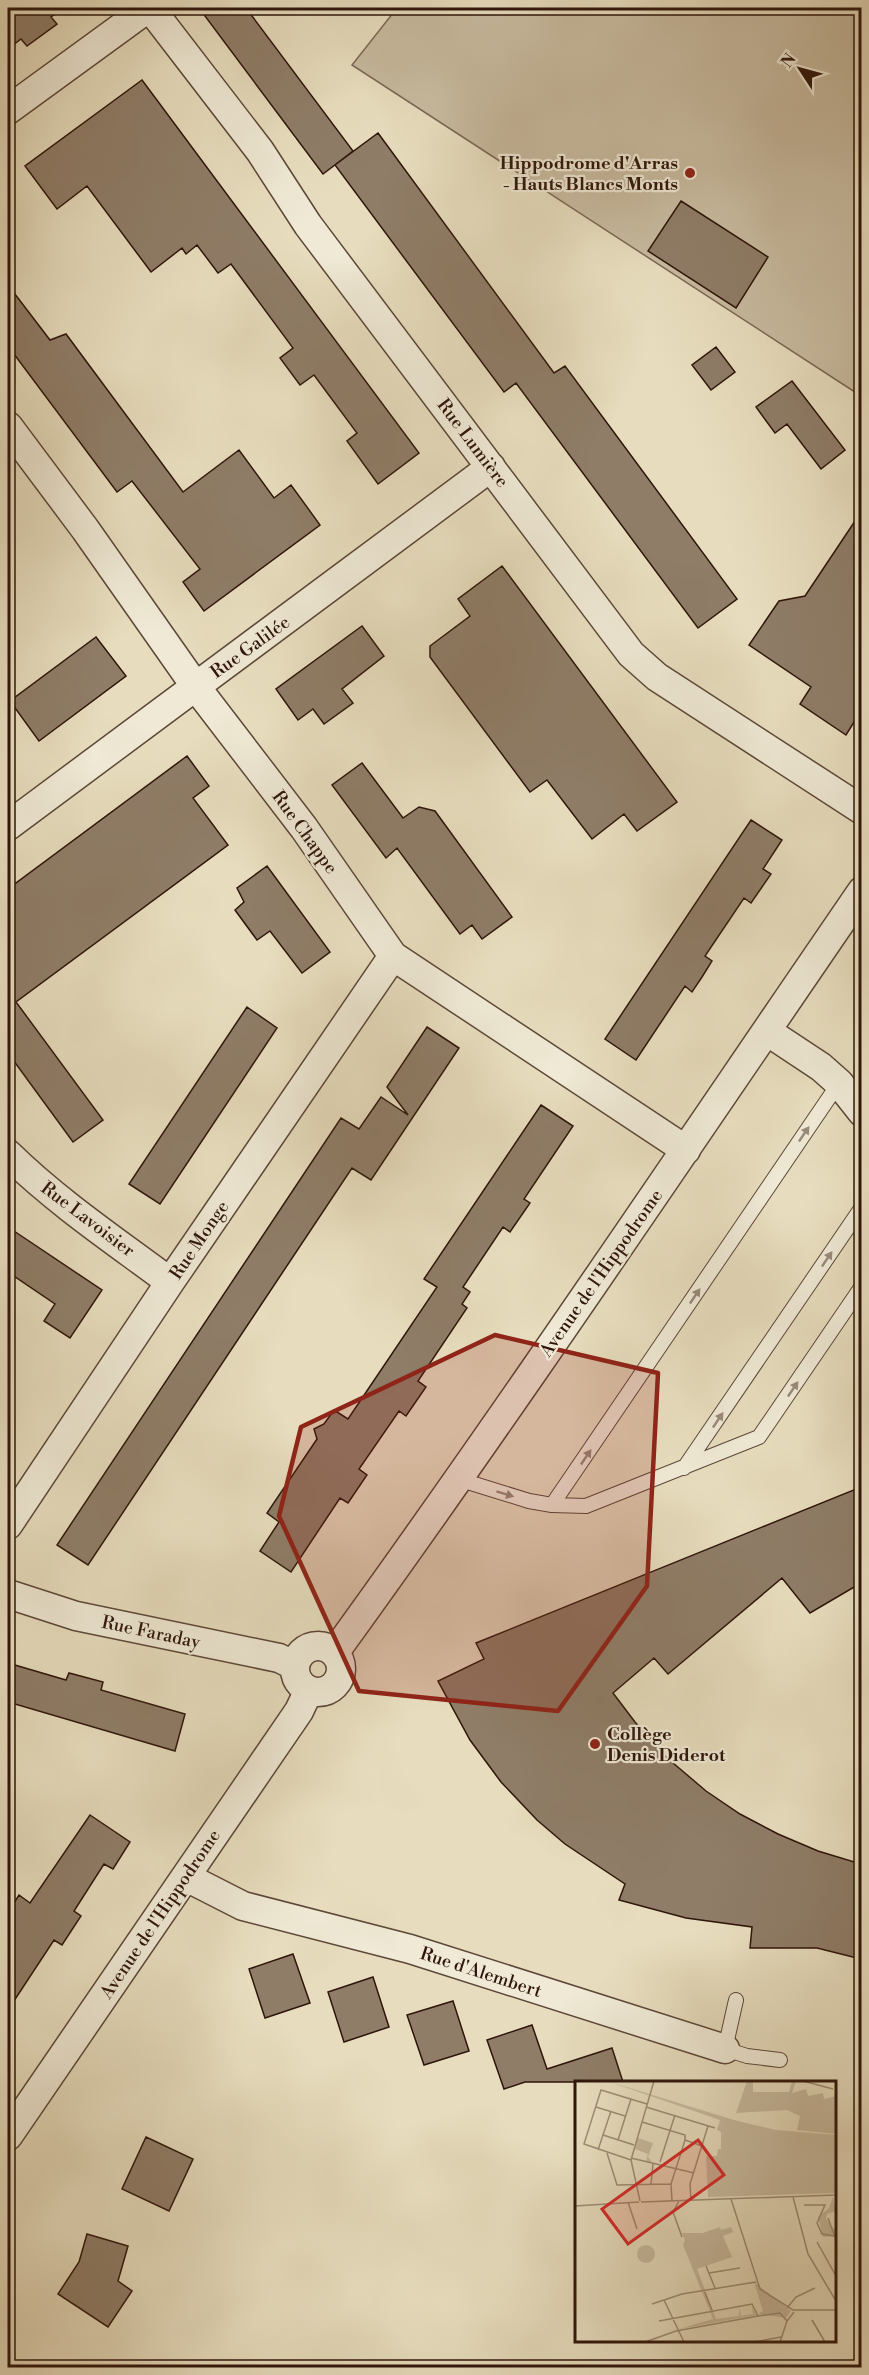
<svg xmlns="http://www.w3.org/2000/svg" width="869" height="2375" viewBox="0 0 869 2375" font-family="'Libre Bodoni',serif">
<rect width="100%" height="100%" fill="#e7ddbe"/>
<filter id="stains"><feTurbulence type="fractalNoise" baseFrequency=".00333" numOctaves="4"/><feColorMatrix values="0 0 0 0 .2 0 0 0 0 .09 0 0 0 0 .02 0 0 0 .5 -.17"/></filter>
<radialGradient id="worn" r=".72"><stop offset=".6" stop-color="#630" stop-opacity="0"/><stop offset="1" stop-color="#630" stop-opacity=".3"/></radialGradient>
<path fill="#c8bba0" stroke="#7c6856" stroke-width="1.5" d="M397,8H861V396L352,65Z"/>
<path fill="#8f7d68" stroke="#2f150b" stroke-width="1.5" d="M8,8H64L51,17L57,24L27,46L21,39L8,49Z
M199,8H246L353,151L323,174Z
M142,80L419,453L378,484L347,441L357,433L314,375L300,385L280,358L293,348L231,264L218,273L197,245L186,254L182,248L151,272L87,186L57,209L25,166Z
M378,133L554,373L565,366L737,599L698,628L516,383L504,392L335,165Z
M681,201L768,257L736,308L648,251Z
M8,285L50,340L66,334L183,492L239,450L274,498L291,485L320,525L204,611L183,582L200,569L132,481L117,492L8,346Z
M716,347L735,372L711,390L692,365Z
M792,381L845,450L821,469L787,424L775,433L756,407Z
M861,512V711L846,735L800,704L811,687L749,645L779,601L805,596Z
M502,566L677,802L637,831L624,814L592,839L547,780L530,792L430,657V646L470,616L458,599Z
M362,626L384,656L342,689L353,703L324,724L313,709L298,720L276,689Z
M96,637L126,676L39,741L10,701Z
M187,756L209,786L193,798L228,845L16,1002L103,1120L73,1142L8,1053V889Z
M362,763L403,818L419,807L435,811L512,917L482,939L472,925L460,934L397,848L386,858L332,785Z
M751,820L782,840L763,869L771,874L751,903L744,898L705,956L712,961L702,977L692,992L685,986L636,1060L605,1039Z
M267,866L330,952L302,973L270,931L257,940L235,910L244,902L237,888Z
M247,1007L277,1028L160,1204L129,1184Z
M427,1027L459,1048L371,1180L352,1168L88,1565L57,1545L341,1118L359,1129L381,1097L408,1115L387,1087Z
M541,1105L573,1126L524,1199L530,1203L510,1232L503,1227L463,1287L470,1292L462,1304L467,1308L418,1381L426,1387L406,1416L399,1411L359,1469L367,1475L348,1503L340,1498L291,1572L260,1551L279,1522L267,1513L317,1439L314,1429L324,1424L334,1410L348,1419L437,1287L424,1279Z
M8,1227L102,1290L70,1338L44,1321L55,1304L8,1272Z
M861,1487V1583L810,1613L782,1578L668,1674L654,1658L613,1693L635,1722L666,1757L706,1791L740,1814L778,1834L818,1851L861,1864V1959L817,1948H750L752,1927L686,1918L619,1900L625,1884L565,1844L537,1820L501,1782L470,1740L438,1681L484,1659L476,1643Z
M8,1663L66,1680L69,1673L103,1682L101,1690L185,1714L175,1751L8,1702Z
M90,1815L130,1842L113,1869L104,1864L74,1911L81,1916L62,1945L54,1940L8,2010V1912L19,1895L30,1903Z
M293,1954L310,2003L265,2018L249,1969Z
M373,1977L389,2027L344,2042L328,1992Z
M453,2001L469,2051L424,2065L407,2015Z
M532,2025L547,2069L612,2048L623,2082H525L504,2089L487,2040Z
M146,2137L193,2159L169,2211L122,2189Z
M87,2234L128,2246L118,2281L132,2291L108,2327L58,2294L79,2262Z"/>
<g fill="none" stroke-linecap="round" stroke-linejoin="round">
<defs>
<path id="service" d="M684,1468L862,1207
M458,1479L529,1501L552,1505L586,1506L759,1437L862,1286
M552,1505L839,1083
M736,2000L725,2049L747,2056L780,2060"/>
<path id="minor" d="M150,8L260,151L308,225L631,654L657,677L862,810
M8,110L148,8
M8,426L85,529L196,687L304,828L393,956L686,1150
M8,826L491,467
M768,1032L821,1067L839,1083L862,1112
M8,1154C57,1202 115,1241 170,1282
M8,1525L170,1282L393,956
M8,1594L76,1616L279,1658L295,1666
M295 1669a23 23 0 1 1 46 0a23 23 0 1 1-46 0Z
M335,1652C516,1402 687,1146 862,891
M186,1877L243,1906L410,1949L725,2049
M8,2136L299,1711L309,1690"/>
</defs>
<use href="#service" stroke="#5d4738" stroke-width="16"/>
<use href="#minor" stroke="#5d4738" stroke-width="31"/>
<use href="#service" stroke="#efe9d5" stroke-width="14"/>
<use href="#minor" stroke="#efe9d5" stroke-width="28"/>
</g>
<defs><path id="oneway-solid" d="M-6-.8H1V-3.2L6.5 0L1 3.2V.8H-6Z" transform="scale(1.5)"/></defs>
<g fill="#998a7a">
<use href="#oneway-solid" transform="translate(804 1134) rotate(-56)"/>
<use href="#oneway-solid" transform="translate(827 1259) rotate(-56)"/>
<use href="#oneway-solid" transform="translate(695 1296) rotate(-56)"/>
<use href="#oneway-solid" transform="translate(793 1389) rotate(-56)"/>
<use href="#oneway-solid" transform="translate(718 1420) rotate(-56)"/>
<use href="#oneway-solid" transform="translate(586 1457) rotate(-56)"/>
<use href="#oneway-solid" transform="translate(505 1494) rotate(17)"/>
</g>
<path fill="#8f2418" fill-opacity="0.2" stroke="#8f2418" stroke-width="4.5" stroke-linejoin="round" d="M495,1335L658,1373L647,1586L558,1711L359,1691L279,1516L301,1427Z"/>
<g fill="#8f2418" stroke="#efe9d5" stroke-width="2">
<circle cx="690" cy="173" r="6"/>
<circle cx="595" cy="1744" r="6"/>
</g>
<g text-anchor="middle" stroke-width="4.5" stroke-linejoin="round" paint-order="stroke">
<g font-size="18" font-weight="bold" fill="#2f150b" stroke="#efe9d5" text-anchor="end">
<text x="678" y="169">Hippodrome d'Arras<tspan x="678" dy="21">- Hauts Blancs Monts</tspan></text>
<text x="607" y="1740" text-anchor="start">Collège<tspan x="607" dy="21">Denis Diderot</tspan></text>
</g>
<g font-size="18" fill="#2f150b" stroke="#efe9d5">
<text transform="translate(473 443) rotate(53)" y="6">Rue Lumière</text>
<text transform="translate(250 647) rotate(-36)" y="6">Rue Galilée</text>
<text transform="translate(305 832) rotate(54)" y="6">Rue Chappe</text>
<text transform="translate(88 1219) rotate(37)" y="6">Rue Lavoisier</text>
<text transform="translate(199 1240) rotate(-56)" y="6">Rue Monge</text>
<text transform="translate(601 1273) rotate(-55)" y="6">Avenue de l'Hippodrome</text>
<text transform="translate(151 1632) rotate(12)" y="6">Rue Faraday</text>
<text transform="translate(160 1914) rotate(-56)" y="6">Avenue de l'Hippodrome</text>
<text transform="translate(481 1972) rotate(18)" y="6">Rue d'Alembert</text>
</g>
</g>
<g transform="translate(575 2081)">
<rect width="261" height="261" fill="#e7ddbe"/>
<path d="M32,0L159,39L201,49L261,54V112L133,116L131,75H142L143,68H146V51L142,49L145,39ZM172,0H178V11H214L217,0H221L217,12L231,8L233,15L248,12L249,18L261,15V53L222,49L225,35L212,29L161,32ZM63,57L78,62L73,76L77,81L71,80L73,73L60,68ZM258,116L261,130L252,133L251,138L261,150L259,155L248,156L243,136L254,127ZM145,146L146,149L156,146L158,151L148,155L157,176L122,188L141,238L164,235V226L166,235L178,233L177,225L181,234L104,248L138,238L108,164L110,159L107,152H128ZM62 173a9 9 0 1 1 18 0a9 9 0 1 1-18 0ZM179,201L216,230L211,237L183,233L188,230Z" fill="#c8bba0"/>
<path fill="none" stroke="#9d8d76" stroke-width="1.5" d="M228,0L258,8M21,26L50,35M71,26L140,47M67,41L110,54V59L127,65M28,54L59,64M43,59L56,18M23,69L36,30M32,72L42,104L96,103M56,77L119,92M56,79L9,63L26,9L72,23M85,81L100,34M76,103L78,83M218,116L233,173L261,220M156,118L185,208L218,229H261M65,120L56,79L79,0M97,120L96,103L110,59M104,120L98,131L107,156M116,120L115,103L133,45M53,121L62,148M66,121L261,114M229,124H250L242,142L247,153L259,155M0,125L64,121M253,137L261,159M242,161L261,195M131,185L140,207M134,192L165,187M129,209L137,229M89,219L109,261M77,223L107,213L181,201M212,227L221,216L240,207M237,239L250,261M84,240L177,223L183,235M70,261L101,250L183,235L205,232L212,240M179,261L206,256M205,261L212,240L219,231"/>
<path fill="#d62828" fill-opacity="0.15" stroke="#d62828" stroke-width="3" d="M123,59L149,94L53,163L27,128Z"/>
<rect width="261" height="261" fill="none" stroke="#2f150b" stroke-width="3"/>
</g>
<rect width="869" height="2375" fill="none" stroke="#e7ddbe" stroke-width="30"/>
<rect x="9" y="9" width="851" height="2357" fill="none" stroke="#2f150b" stroke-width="3"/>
<rect x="15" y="15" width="839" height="2345" fill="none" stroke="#2f150b" stroke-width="1.5"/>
<g transform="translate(800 69) rotate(306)" stroke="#efe9d5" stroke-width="4.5" paint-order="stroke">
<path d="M0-4.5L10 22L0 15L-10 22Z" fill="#2f150b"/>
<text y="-9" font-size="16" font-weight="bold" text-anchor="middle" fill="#2f150b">N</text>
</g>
<rect width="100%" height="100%" filter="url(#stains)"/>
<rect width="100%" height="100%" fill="url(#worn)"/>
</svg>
